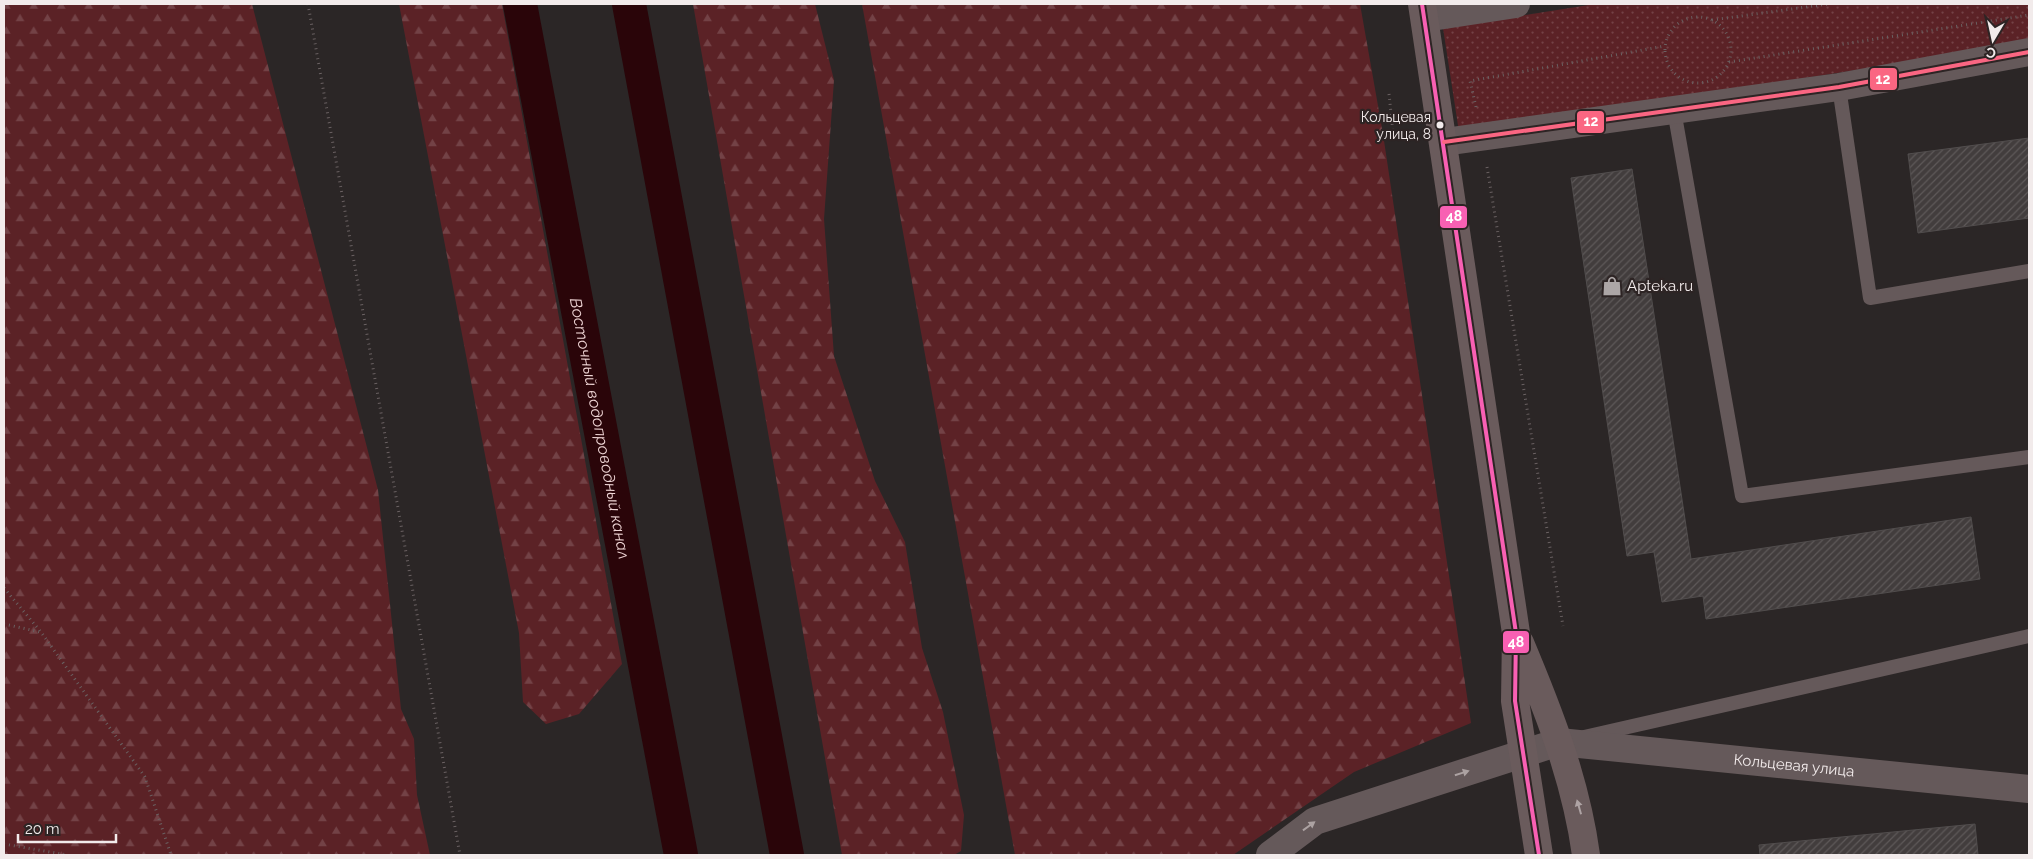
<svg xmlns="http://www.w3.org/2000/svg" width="2033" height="859" viewBox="0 0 2033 859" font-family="Raleway,sans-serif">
<defs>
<pattern id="forest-firs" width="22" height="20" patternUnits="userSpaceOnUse" patternTransform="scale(1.25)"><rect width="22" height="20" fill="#5b2226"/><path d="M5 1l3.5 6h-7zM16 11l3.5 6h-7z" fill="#734246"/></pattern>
<pattern id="park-dots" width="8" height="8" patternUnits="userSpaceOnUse" patternTransform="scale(1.25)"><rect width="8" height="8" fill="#5b2226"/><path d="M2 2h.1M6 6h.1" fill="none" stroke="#734246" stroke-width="1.8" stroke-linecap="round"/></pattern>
<pattern id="building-hatch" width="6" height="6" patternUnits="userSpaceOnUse" patternTransform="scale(1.25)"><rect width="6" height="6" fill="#423d3d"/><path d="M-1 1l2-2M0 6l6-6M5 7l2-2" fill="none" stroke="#5e5959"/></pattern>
</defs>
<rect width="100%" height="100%" fill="#2b2626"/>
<path fill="url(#forest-firs)" d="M4,4H252L378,490L401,709L414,739L417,795L430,855H4Z
M399,4H502L622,664L579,714L546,724L523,702L519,633Z
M693,4H815L834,80L824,219L834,356L875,481L905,542L922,648L943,712L964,815L961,851L954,855H842Z
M862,4H1360L1383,134L1471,723L1354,772L1233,855H1015Z"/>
<path fill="url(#park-dots)" d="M1595,4H2029V43L1459,132L1443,28Z"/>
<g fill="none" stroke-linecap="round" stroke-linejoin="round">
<g stroke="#2a0509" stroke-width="34">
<path id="s1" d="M520,4L681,855"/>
<path d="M629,4L787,855"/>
</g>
</g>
<path fill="url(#building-hatch)" stroke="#514d4d" d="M2029,138V218L1918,233L1908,154Z
M1632,169L1691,559L1971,517L1980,579L1706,619L1703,596L1662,602L1654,552L1627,556L1571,178Z
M1975,824L1978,855H1760L1759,845Z"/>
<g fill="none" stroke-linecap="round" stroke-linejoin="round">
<path stroke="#6a6162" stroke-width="3" stroke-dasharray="1 4" stroke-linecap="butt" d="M308,4L460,855
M1665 50a33 33 0 1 1 66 0a33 33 0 1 1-66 0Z
M1712,20L1828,4
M1729,62L2029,15
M1389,94L1393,132
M1476,107L1470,81L1665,46
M1487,167L1563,626
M4,588L41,632L145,777L171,855
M4,624L40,632
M4,844L67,855"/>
<path stroke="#65595a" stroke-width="14" d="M1839,87L1870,298L2029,271
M1674,110L1742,496L2029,457
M1584,737L2029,636"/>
<g stroke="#65595a" stroke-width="28">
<path d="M1425,18L1516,4"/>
<path d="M1444,142L1839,87L2029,52"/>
<path id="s2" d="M1270,855L1315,821L1559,742L2029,789"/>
</g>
<path stroke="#6a5b5c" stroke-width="28" d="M1422,4L1516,633L1515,701L1539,855
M1520,643C1549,712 1576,781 1586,855"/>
<defs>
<path id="bus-1" d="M1422,4L1516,633L1515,701L1539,855"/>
<path id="bus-2" d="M1444,142L1839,87L2029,52"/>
</defs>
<use href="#bus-1" stroke="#2d2424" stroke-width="8"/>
<use href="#bus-2" stroke="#2d2424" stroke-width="8"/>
<use href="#bus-1" stroke="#f860b3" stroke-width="4"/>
<use href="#bus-2" stroke="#fa6682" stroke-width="4"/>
</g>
<defs><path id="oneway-solid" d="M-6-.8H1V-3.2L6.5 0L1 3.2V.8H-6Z" transform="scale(1.25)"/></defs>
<g fill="#aca2a2">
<use href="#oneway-solid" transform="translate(1462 773) rotate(-18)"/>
<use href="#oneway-solid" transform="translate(1309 826) rotate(-36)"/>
</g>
<use fill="#aea3a4" href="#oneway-solid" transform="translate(1579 807) rotate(-106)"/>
<defs>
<symbol id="shop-bare" viewBox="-9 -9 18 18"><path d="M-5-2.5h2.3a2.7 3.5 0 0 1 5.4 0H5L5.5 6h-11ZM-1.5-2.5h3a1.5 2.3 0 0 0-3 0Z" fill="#aca6a6" stroke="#2d2424" stroke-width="2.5" paint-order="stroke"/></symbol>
</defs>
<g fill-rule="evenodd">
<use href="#shop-bare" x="1598" y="272" width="28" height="28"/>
</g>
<circle fill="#f2ebeb" stroke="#2d2424" stroke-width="2" cx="1440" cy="125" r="4.5"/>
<g text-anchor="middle" stroke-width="4.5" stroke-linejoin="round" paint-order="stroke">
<g font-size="14" fill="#f2ebeb" stroke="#2d2424" text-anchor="end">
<text x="1431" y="122">Кольцевая<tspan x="1431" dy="17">улица, 8</tspan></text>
</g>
<g font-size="15" fill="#f2ebeb" stroke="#2d2424" text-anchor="start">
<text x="1627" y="291">Apteka.ru</text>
</g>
<g font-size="15" fill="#f2ebeb" stroke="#2d2424">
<text dy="5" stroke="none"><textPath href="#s2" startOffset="549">Кольцевая улица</textPath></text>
</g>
<g font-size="16" font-style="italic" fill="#efd5d5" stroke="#2d2424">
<text dy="6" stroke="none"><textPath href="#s1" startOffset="432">Восточный водопроводный канал</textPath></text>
</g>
</g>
<g stroke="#2d2424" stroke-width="2">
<rect x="1869" y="67" width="29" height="24" rx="5" fill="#fa6682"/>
<rect x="1576" y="110" width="29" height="24" rx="5" fill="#fa6682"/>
<rect x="1439" y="205" width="29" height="24" rx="5" fill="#f860b3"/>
<rect x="1502" y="630" width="28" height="24" rx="5" fill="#f860b3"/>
</g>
<g font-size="14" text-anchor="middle" font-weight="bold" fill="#fff">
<text x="1883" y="84">12</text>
<text x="1591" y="126">12</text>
<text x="1454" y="221">48</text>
<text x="1516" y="647">48</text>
</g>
<rect width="2033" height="859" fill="none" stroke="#f2ebeb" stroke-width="10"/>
<g transform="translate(1993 40) rotate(189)" stroke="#2d2424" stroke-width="4" paint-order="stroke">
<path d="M0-4L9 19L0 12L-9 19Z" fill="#f2ebeb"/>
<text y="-8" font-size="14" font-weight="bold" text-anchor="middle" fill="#f2ebeb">С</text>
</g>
<path d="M18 834v8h98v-8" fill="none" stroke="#f2ebeb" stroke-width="2.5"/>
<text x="25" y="834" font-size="15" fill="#f2ebeb" stroke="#2d2424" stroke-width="4" paint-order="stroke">20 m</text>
</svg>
